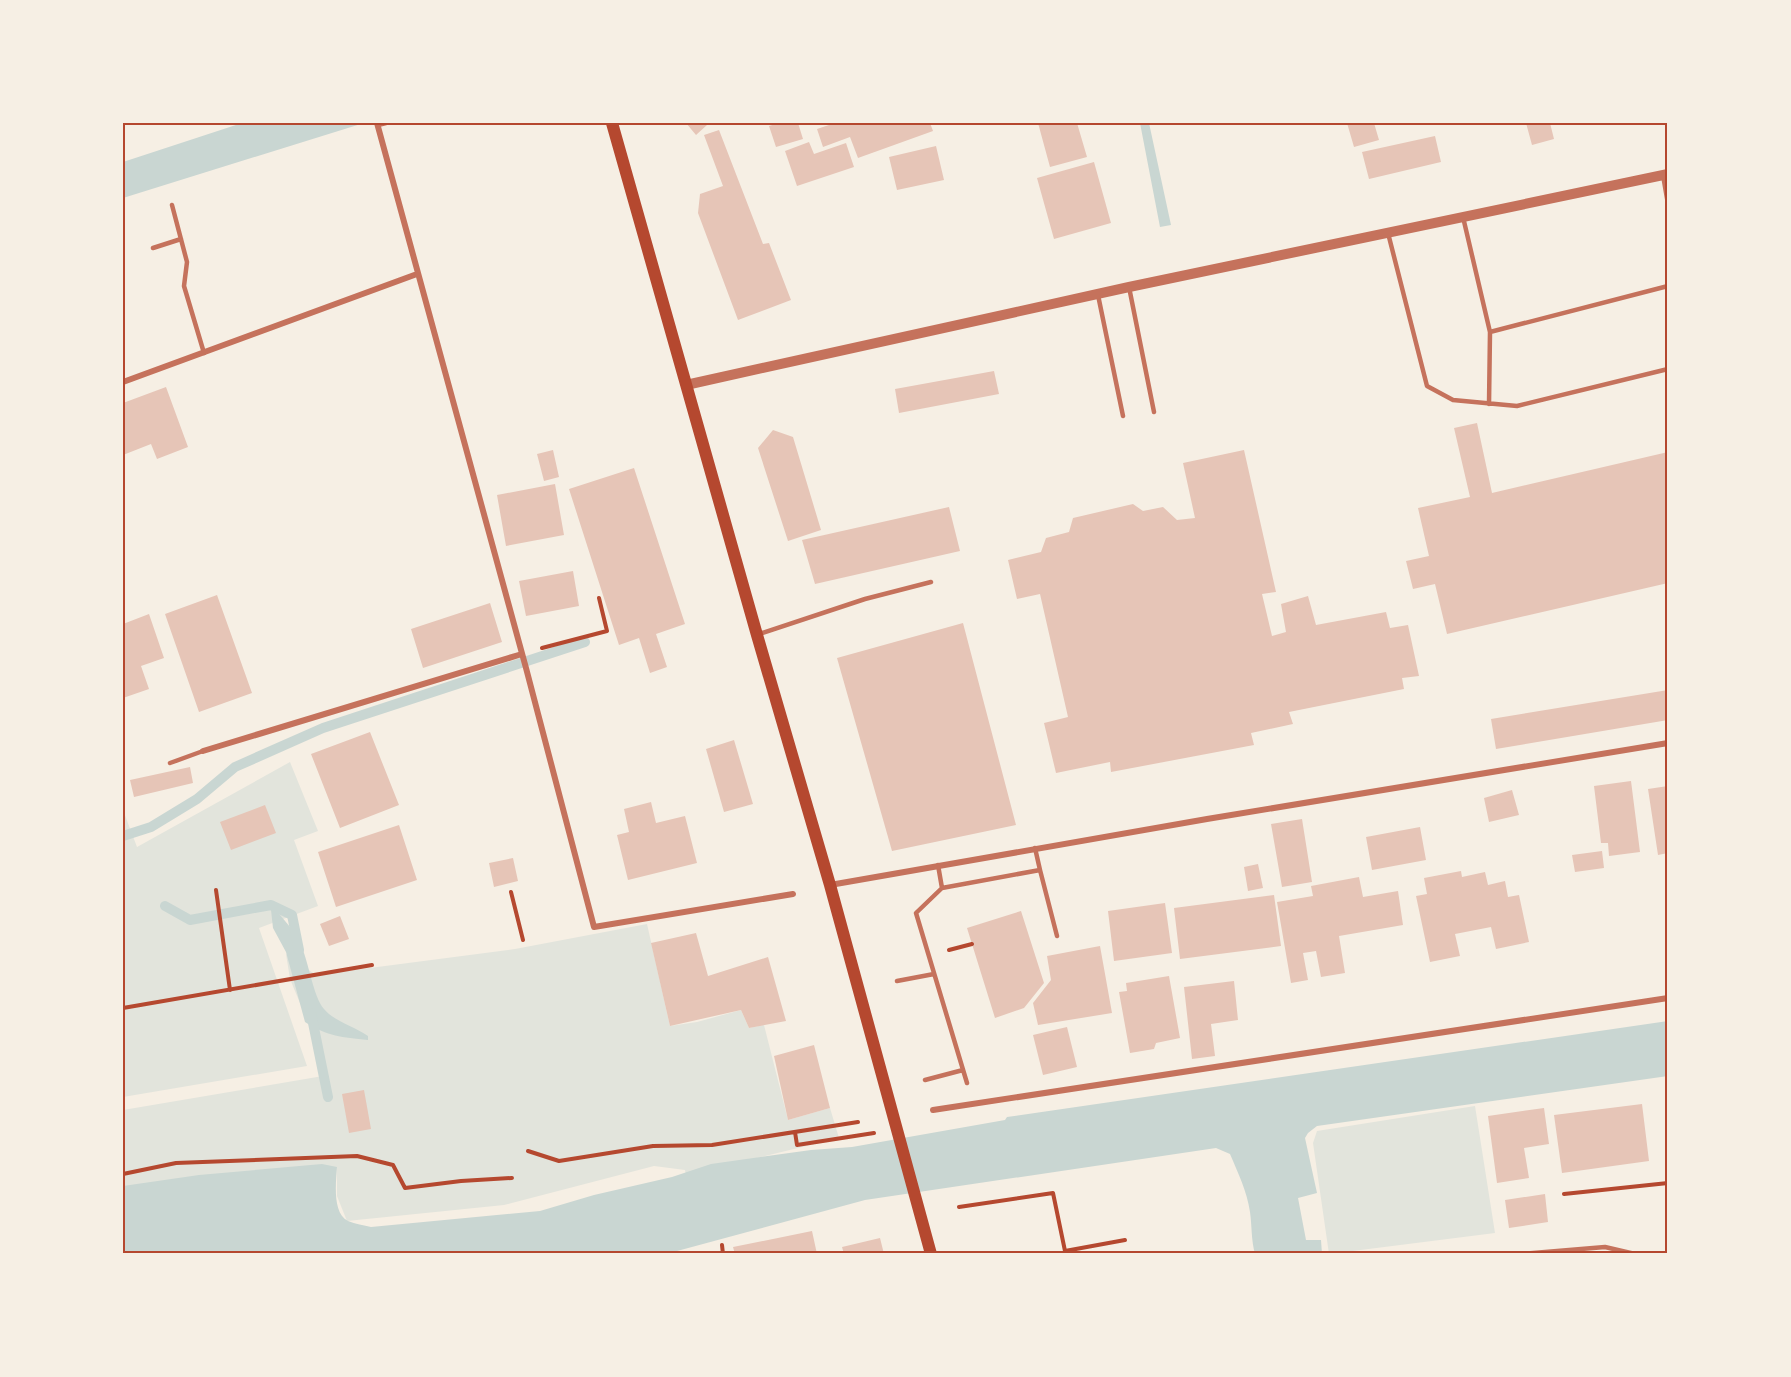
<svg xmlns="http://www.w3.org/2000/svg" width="1791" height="1377" viewBox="0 0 1791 1377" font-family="Barlow,sans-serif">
<rect width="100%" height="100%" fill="#f6efe4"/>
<path fill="#e2e4dc" d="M290,762L318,831L294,840L318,906L259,928L307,1066L123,1097V810L137,847Z
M647,924L670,1026L697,1022L741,1010L749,1028L764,1025L788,1120L830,1108L839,1138L728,1165L690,1195L685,1170L654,1166L504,1205L347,1221L337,1196V1167L123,1191V1110L323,1076L317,1044L290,979L286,954L316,975L515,949Z
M1475,1106L1495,1233L1329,1254L1313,1143L1317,1131Z"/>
<path fill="#c9d6d2" d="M242,123H364L123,198V162Z
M1140,123H1149L1171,225L1160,227Z
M275,909C284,920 294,930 300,943C308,958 313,997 324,1009C335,1022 354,1026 368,1036V1040C341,1037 329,1037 305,1022L286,952L273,928L271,910Z
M1668,1021V1076L1317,1126L1308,1133L1305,1138L1317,1193L1298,1198L1306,1240H1321L1322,1254H1255C1251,1240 1252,1226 1250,1212C1247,1191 1238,1173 1230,1154L1216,1148L865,1200L666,1254H123V1186L199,1175L322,1164L337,1167C336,1182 332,1213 348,1221C355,1224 364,1225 371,1227L540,1211L594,1195L672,1177L711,1164L811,1150L852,1147L1005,1120L1007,1117Z"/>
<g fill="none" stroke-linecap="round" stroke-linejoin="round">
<path stroke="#c9d6d2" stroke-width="10" d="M123,836L151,827L197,799L235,767L323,728L585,642
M165,906L190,920L271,905L292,915L299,950
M311,1013L328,1097"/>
</g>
<path fill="#e6c5b7" d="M686,123H706L707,125L696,135Z
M779,123H798L803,139L776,147L769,126Z
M835,123H930L933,131L858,158L850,137L823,147L817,129Z
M1038,123H1077L1087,157L1050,167Z
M1347,123H1374L1379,140L1354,147Z
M1526,123H1550L1554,139L1532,145Z
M719,130L763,244L769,243L791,300L738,320L698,213L700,194L723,186L704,135Z
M1435,136L1441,162L1369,179L1362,152Z
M809,142L814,154L846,143L854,167L797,186L785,151Z
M936,146L944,180L897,190L889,157Z
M1094,162L1111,223L1054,239L1037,178Z
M994,371L999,394L899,413L895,389Z
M166,387L188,447L157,459L151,444L123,455V403Z
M1477,423L1492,493L1668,452V583L1447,634L1435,584L1413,589L1406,561L1429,556L1418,508L1470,497L1454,428Z
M773,430L793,437L821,530L788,541L758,448Z
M553,450L559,477L544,481L537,454Z
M1244,450L1276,592L1262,594L1272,636L1286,632L1281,604L1308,596L1316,625L1386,612L1390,628L1408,625L1419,676L1402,678L1404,689L1289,712L1293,724L1251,733L1254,745L1111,772L1110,762L1056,773L1044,723L1068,717L1040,594L1017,599L1008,560L1041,552L1046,538L1069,532L1073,518L1133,504L1143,511L1163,507L1177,520L1195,518L1183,463Z
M634,468L685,624L656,634L667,667L650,673L639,638L619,645L569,489Z
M555,484L564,535L506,546L497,495Z
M949,507L960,551L815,584L802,540Z
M573,571L579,606L526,616L519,581Z
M217,595L252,693L199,712L165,614Z
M490,603L502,642L423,668L411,629Z
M149,614L164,658L141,666L149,689L123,698V624Z
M963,623L1016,825L892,851L837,658Z
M1668,690V720L1496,749L1491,719Z
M370,732L399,805L340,828L311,754Z
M734,740L753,804L724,812L706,749Z
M190,767L193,783L134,797L130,780Z
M1631,781L1640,852L1609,856L1608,843H1601L1594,786Z
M1668,786V853L1658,855L1648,789Z
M1512,790L1519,815L1489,822L1484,798Z
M651,802L656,823L685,816L697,863L628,880L617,835L629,832L624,809Z
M265,805L276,833L231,850L220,822Z
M1302,819L1312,882L1282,887L1271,824Z
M399,825L417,880L336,907L318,852Z
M1420,827L1426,860L1372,870L1366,837Z
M1602,851L1604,868L1575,872L1572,855Z
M513,858L518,881L494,887L489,863Z
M1258,864L1263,888L1248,891L1244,867Z
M1461,871L1462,877L1485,872L1488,885L1505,881L1508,897L1519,895L1529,942L1496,949L1491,927L1455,934L1460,956L1430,962L1416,896L1427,894L1424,878Z
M1359,877L1363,897L1398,891L1403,925L1339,936L1345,973L1321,977L1316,951L1303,953L1308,980L1291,983L1277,902L1313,896L1311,886Z
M1274,895L1281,946L1180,959L1174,908Z
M1165,903L1172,953L1114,961L1108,911Z
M1021,911L1044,983L1024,1008L995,1018L967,928Z
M340,916L349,939L329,946L320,924Z
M696,933L708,976L768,957L786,1021L749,1028L741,1010L670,1026L651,943Z
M1100,946L1112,1013L1038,1025L1033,1003L1051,980L1047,956Z
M1169,976L1180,1038L1156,1043L1154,1049L1130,1053L1119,992L1127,991L1126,983Z
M1234,981L1238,1020L1211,1024L1215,1056L1192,1059L1184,987Z
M1067,1027L1077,1067L1043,1075L1033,1035Z
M814,1045L830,1108L788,1120L774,1056Z
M364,1090L371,1129L349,1133L342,1094Z
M1642,1104L1649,1161L1562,1173L1554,1115Z
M1544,1108L1549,1144L1524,1148L1529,1178L1497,1183L1488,1116Z
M1545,1194L1548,1222L1509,1228L1505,1200Z
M812,1231L817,1254H735L733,1247Z
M880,1238L884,1254H844L842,1247Z"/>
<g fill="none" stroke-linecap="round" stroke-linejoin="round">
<path stroke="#b5482f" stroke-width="4" d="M542,648L607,631L599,598
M216,890L230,990
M511,892L523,940
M949,950L972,944
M123,1008L372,965
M795,1132L797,1145L874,1133
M528,1151L559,1161L653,1146L712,1145L858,1122
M123,1174L176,1163L357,1156L393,1165L405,1188L461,1181L512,1178
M1564,1194L1668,1183
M959,1207L1053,1193L1065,1251L1125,1240
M722,1245L723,1254"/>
<path stroke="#c5725c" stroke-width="4.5" d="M378,125L386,123
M1663,175L1668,204
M172,205L187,262L184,286L204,353
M1463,217L1490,332L1668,286
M1388,233L1427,386L1453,400L1517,406L1668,369
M153,248L181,239
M1129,287L1154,412
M1098,295L1123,416
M1489,404L1490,332
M759,634L865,599L931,582
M170,763L203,751
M1035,848L1040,870
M938,865L942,888
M897,981L934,974
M925,1080L963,1070
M967,1083L916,913L942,888L1040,870L1057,936
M1522,1254L1605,1247L1635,1254"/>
<path stroke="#c5725c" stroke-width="6" d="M377,123L526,668L594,927L793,894
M123,382L417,274
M203,751L522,654
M830,885L1207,819L1668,743
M933,1110L1668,998"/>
<path stroke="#c5725c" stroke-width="10" d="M686,385L1129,287L1668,174"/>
<path stroke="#b5482f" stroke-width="12" d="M612,123L757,635L830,885L931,1254"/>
</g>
<rect width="1791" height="1377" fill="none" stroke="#f6efe4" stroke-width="249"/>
<rect x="124" y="124" width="1542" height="1128" fill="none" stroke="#b5482f" stroke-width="2"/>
</svg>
